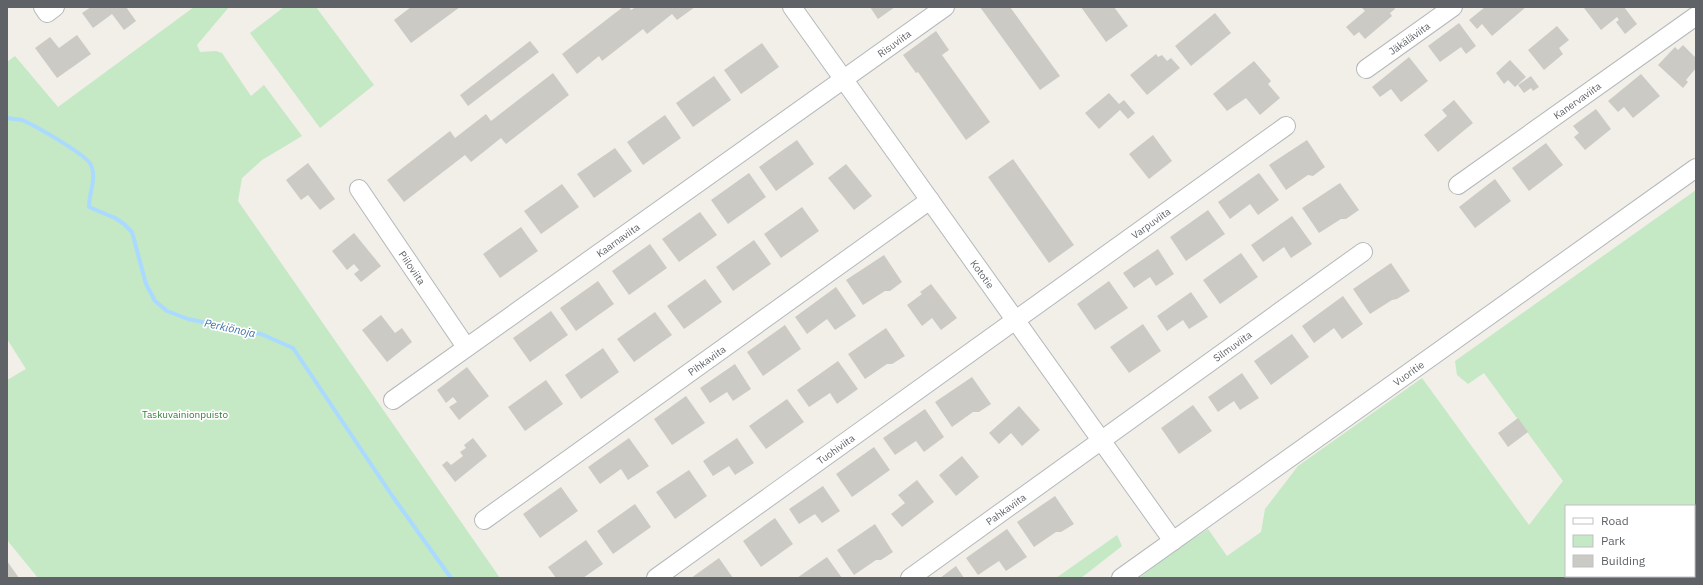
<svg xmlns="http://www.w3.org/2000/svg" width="1703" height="585" viewBox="0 0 1703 585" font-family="'IBM Plex Sans',sans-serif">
<rect width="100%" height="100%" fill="#f1efe8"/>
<path fill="#c5e8c5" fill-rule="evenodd" d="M194,7H229L197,45L200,52L216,51L222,53L251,96L264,85L302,136L262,160L242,178L238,201L500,578H38L7,540V380L26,369L7,339V62L15,56L58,107Z
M284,7H316L374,85L320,128L250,33Z
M1696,190V578H1139L1174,551L1208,529L1227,556L1261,532L1265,509L1298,466L1422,378L1529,525L1563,481L1484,373L1468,384L1457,375L1455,361ZM1566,506H1694V576H1566Z
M1117,535L1122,546L1081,578H1056Z"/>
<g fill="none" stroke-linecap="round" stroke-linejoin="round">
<path stroke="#aadaff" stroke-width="4" d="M7,118C12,119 18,119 22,120C34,125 87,155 91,165C97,179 89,192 89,207L115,218L124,224L132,232L146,284L155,301L167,311L188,319L261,334L293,348L393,497L451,578"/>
</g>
<path fill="#cccac5" d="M91,7H126L136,21L124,30L112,14L93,28L82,13Z
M411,7H460L411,43L394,20Z
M623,7H629L631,10L636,7H695L677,20L672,14L647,34L643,29L602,61L599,56L577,74L562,54Z
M870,7H895L878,19Z
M980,7H1010L1060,76L1040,90Z
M1081,7H1114L1128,26L1106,42Z
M1361,7H1394L1395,9L1390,13L1392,16L1365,39L1359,32L1354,36L1346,27L1365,11Z
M1485,7H1526L1492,36L1482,24L1477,29L1469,20Z
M1586,7H1624L1637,24L1625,34L1616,22L1619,20L1617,17L1601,30L1584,8Z
M1215,13L1231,33L1191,66L1175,46Z
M1459,23L1476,46L1466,54L1461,47L1440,62L1428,46Z
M1557,26L1569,40L1559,48L1563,54L1544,70L1528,50Z
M936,31L949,50L942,55L990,122L966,140L918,72L916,73L903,55Z
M77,35L91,54L57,78L35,48L50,37L59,48Z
M530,41L539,52L468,106L460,95Z
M762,43L779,67L741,94L724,70Z
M1683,45L1696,58V68L1686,80L1688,82L1683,88L1658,65L1675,47L1678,50Z
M1156,54L1158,57L1162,55L1167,61L1171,58L1180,68L1147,95L1130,75Z
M1409,57L1428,81L1401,102L1391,89L1380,97L1372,87Z
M1510,60L1526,77L1515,87L1508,80L1504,84L1496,73Z
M1254,61L1271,81L1268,84L1280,98L1260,115L1246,98L1227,111L1213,94Z
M553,73L569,95L506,144L501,138L471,162L465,155L404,202L387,180L450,131L455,138L486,114L491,121Z
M1641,74L1660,96L1633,118L1624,107L1618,112L1608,101Z
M714,76L731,100L693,127L676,103Z
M1531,76L1539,87L1533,91L1531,88L1524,93L1518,85Z
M1109,93L1119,104L1124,100L1135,113L1128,119L1120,110L1099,129L1085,113Z
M1454,100L1473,123L1438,152L1424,135L1447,116L1442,110Z
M1596,109L1611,129L1585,150L1574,137L1579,133L1573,126Z
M665,115L681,138L643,165L627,142Z
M1153,135L1172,161L1149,179L1129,154Z
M797,140L814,164L776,191L759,167Z
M1307,140L1325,167L1313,176L1308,175L1286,190L1269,165Z
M1546,143L1563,165L1529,191L1512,168Z
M615,148L632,171L594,198L577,174Z
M1013,159L1074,245L1049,263L988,177Z
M308,163L335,199L320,210L308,195L301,200L286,180Z
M846,164L872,196L854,210L828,178Z
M749,173L766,197L728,224L711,200Z
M1259,173L1279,200L1258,215L1250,204L1230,219L1218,202Z
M1495,179L1511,201L1475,228L1459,207Z
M1340,183L1359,210L1346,219H1341L1319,233L1302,208Z
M562,184L579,207L541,234L524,211Z
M802,207L819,231L781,258L764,234Z
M1208,210L1225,234L1186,261L1170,237Z
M700,212L717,235L679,262L662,239Z
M1292,216L1312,244L1291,258L1284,247L1263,262L1251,245Z
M521,227L538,251L500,278L483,254Z
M354,233L381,266L361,282L354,274L359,270L354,264L347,270L332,251Z
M754,240L771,264L733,291L716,267Z
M650,244L667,268L629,295L612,271Z
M1158,249L1174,274L1156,286L1150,277L1134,288L1123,273Z
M1241,253L1258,277L1220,304L1203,280Z
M884,255L902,282L890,291H885L863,305L846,280Z
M1391,263L1410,291L1397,299L1392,300L1370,314L1353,289Z
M705,279L722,302L684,329L667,306Z
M598,281L614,304L576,331L560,308Z
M1109,281L1128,308L1095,330L1077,304Z
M931,284L957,318L941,330L932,318L922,326L907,305L922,294L920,292Z
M836,287L856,316L835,330L827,319L807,334L795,317Z
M1191,292L1208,317L1189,329L1183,320L1167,331L1157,316Z
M1343,296L1363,324L1342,339L1334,328L1314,343L1302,326Z
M551,311L568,335L530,362L513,338Z
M655,312L672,335L634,362L617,339Z
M381,315L395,333L402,328L412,342L387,362L362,330Z
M1143,324L1161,351L1129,373L1110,347Z
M785,325L801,349L763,376L747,352Z
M886,328L905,356L892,364H887L865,379L848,354Z
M1292,334L1309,357L1271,385L1254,361Z
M603,348L619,372L581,399L565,375Z
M838,361L858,389L837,404L830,393L809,407L797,390Z
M735,364L751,389L733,401L727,392L710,403L700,388Z
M467,367L489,396L459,420L449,407L457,402L453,397L446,403L437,390Z
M1242,373L1259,398L1240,410L1234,401L1218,412L1208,397Z
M972,377L991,404L979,412H973L952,427L935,402Z
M546,380L563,404L525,431L508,407Z
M686,396L705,423L672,445L654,419Z
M787,399L804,422L766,449L749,426Z
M1193,405L1212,431L1179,454L1161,428Z
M1019,406L1040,430L1022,446L1011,433L999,444L989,433Z
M925,409L944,437L924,452L916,441L895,455L883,438Z
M1518,418L1528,432L1508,447L1498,433Z
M473,438L487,456L455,482L442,465L447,461L451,465L463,456L460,452L466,448L464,445Z
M629,438L649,466L628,480L621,469L600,484L588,467Z
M737,438L754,463L735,475L729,466L713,476L703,461Z
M874,447L890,470L852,497L836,474Z
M962,456L979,477L956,496L939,475Z
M689,470L707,496L675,519L656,492Z
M917,480L934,502L902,527L891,514L905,503L898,495Z
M823,486L840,511L822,523L815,514L799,524L789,509Z
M561,487L578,511L540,538L523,514Z
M1055,496L1074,524L1061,532H1056L1034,547L1017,522Z
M635,504L651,527L613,554L597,531Z
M775,518L793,544L761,567L743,541Z
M875,524L893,552L881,560H876L854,575L837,550Z
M1007,529L1027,557L1006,571L999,561L978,575L966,558Z
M586,540L603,564L583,578H556L548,567Z
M827,557L842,578H797Z
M719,558L733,578H691Z
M7,561L19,578H7Z
M956,566L964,578H940Z"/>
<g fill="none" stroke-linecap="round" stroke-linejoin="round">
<defs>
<g id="minor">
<path d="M43,7L47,13L55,7"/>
<path id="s1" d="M792,7L1173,541"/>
<path id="s2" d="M1366,69L1453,7"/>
<path id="s3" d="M1458,185L1696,16"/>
<path id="s4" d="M359,189L466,347"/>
<path id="s5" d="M393,400L945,7"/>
<path id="s6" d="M484,520L930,200"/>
<path id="s7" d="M656,578L1286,126"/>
<path id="s8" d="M910,578L1363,252"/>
<path id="s9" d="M1121,578L1696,168"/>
</g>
</defs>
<use href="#minor" stroke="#b5b8bc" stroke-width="20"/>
<use href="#minor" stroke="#fff" stroke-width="18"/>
</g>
<g text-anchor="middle" stroke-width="3.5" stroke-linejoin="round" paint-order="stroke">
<g font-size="10" fill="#5f6368" stroke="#fff">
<text dy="4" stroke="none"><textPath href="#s2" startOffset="53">Jäkäläviita</textPath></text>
<text dy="4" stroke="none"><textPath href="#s5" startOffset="615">Risuviita</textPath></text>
<text dy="4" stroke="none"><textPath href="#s3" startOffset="146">Kanervaviita</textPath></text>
<text dy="4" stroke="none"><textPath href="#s7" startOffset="609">Varpuviita</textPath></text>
<text dy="4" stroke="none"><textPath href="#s5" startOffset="276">Kaarnaviita</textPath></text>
<text dy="4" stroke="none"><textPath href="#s4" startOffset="95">Piiloviita</textPath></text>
<text dy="4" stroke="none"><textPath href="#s1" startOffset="328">Kototie</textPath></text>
<text dy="4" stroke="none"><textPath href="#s8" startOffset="397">Silmuviita</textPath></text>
<text dy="4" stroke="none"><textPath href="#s6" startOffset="274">Pihkaviita</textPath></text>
<text dy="4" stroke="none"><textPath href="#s9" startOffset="353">Vuoritie</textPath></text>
<text dy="4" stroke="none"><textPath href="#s7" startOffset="221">Tuohiviita</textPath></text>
<text dy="4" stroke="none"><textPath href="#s8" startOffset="118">Pahkaviita</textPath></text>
</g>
<g font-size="10" fill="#348238" stroke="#fff">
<text x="185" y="418">Taskuvainionpuisto</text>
</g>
<g font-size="11" font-style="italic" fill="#4174aa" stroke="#fff">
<text transform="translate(230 328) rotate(12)" y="4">Perkiönoja</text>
</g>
</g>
<rect width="1703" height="585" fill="none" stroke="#5f6368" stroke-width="16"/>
<rect x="1565" y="505" width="130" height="72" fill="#ffffff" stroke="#bfc1c3"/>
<rect x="1573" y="518" width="20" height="6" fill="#ffffff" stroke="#bfc1c3"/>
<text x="1601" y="525" font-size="12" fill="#5f6368">Road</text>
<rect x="1573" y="535" width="20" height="12" fill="#c5e8c5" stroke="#bfc1c3"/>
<text x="1601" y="545" font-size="12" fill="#5f6368">Park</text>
<rect x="1573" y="555" width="20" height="12" fill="#cccac5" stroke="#bfc1c3"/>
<text x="1601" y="565" font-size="12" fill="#5f6368">Building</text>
</svg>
